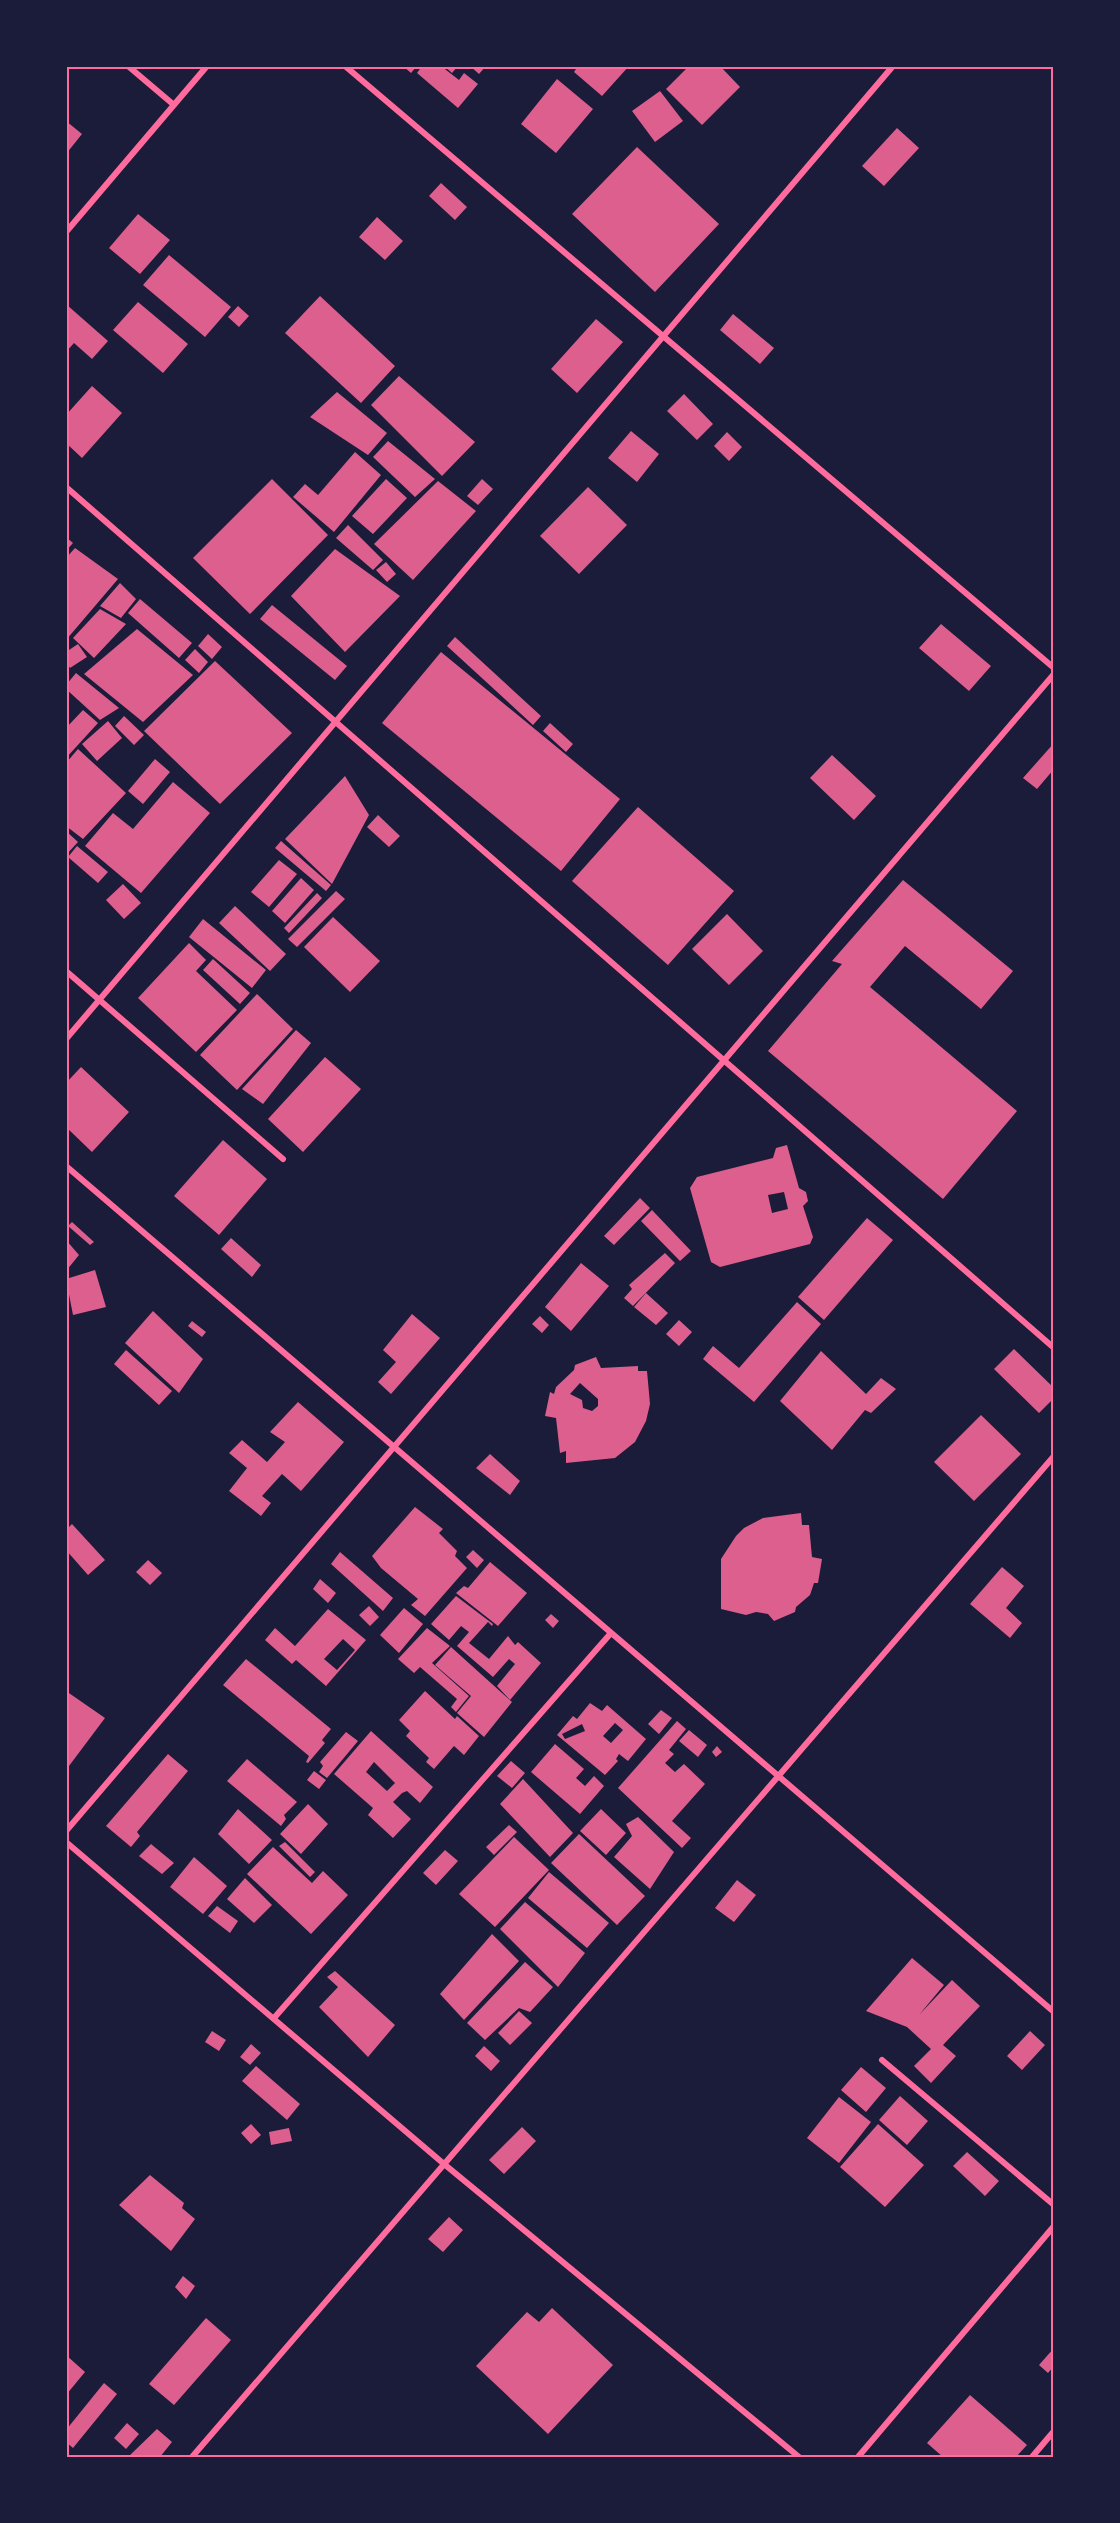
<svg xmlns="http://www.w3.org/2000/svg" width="1120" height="2523" viewBox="0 0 1120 2523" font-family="Commissioner,sans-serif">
<rect width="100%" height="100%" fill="#1b1b3a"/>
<path fill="#dd5f8e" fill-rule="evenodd" d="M403,66H417L411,73Z
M422,66H441L459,80L464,73L478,84L458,108L417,73Z
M444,66H458L452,73Z
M470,66H486L479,74Z
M578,66H629L602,96L574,72Z
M689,66H720L740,87L702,125L666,89Z
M557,79L593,109L556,153L521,124Z
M660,91L683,121L655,142L632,111Z
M66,121L82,134L66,154Z
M897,128L919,148L884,186L862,166Z
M637,147L719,224L655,292L572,214Z
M441,183L467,207L455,220L429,196Z
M138,214L170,240L140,274L109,248Z
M377,217L403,241L385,260L359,237Z
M169,255L231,307L205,337L143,285Z
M320,296L395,366L361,403L285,333Z
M138,302L188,344L163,373L113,330Z
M67,305L108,341L92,359L74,343L66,352Z
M238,306L249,316L239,327L228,317Z
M733,314L774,348L760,364L720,330Z
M596,319L623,342L577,393L551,369Z
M399,376L475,442L442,476L371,405Z
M92,386L122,413L82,458L66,443V415Z
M337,392L387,433L368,455L310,417Z
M684,394L713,424L697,440L667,411Z
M631,431L659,454L637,482L608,458Z
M727,432L742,447L729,461L714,446Z
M388,441L435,479L415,497L373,457Z
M355,452L381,475L334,532L293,497L305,484L318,495Z
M272,479L328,535L250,614L193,558Z
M386,479L407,498L373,534L352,516Z
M482,479L493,489L478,505L467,496Z
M438,481L476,511L413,580L374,544Z
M588,487L627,525L579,574L540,536Z
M348,525L383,560L373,570L336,538Z
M66,537L73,543L66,551Z
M75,548L118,579L66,640V558Z
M335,549L400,596L345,652L291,596Z
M386,562L396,574L387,582L376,570Z
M120,583L136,599L121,618L100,606Z
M140,599L192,643L179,658L128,613Z
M272,605L347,666L335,680L260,619Z
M100,609L126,624L94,658L73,638Z
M941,624L991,666L969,691L919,648Z
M137,629L193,675L143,722L84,674Z
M208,634L222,647L212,659L198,646Z
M455,637L541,716L533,725L447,646Z
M78,644L87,657L70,668L66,662V652Z
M195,649L208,662L199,673L185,660Z
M441,652L620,799L561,871L382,723Z
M215,661L292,733L220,804L144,731Z
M76,673L119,708L100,720L66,689V685Z
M83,710L98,723L66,758V728Z
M124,716L144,735L134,745L115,726Z
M108,721L122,738L97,761L82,744Z
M550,723L573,744L566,752L543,731Z
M1054,743V769L1037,789L1023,778Z
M78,749L126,793L83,839L66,826V763Z
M832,755L876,796L854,820L810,778Z
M155,759L170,772L143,804L128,791Z
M345,776L369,815L332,884L285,839Z
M173,782L210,813L141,893L85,846L113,813L133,829Z
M638,807L734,891L668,965L572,881Z
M378,815L400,836L389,847L367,827Z
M66,831L78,842L66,855Z
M281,841L331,885L326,891L275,848Z
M77,846L108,872L98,883L68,857Z
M279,860L297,874L269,907L251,892Z
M301,878L314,890L285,923L272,911Z
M903,880L1013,971L981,1009L905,946L870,987L1017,1111L943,1199L768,1051L842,964L832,961Z
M123,884L141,903L124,919L106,900Z
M336,891L345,899L297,947L288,939Z
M317,893L322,898L289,933L284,928Z
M235,906L286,954L270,971L219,923Z
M727,914L763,951L729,985L692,949Z
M333,917L380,961L350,992L304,947Z
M203,919L266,970L252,988L189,937Z
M189,943L206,960L196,971L237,1010L196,1052L138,998Z
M213,959L250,993L240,1004L203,970Z
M257,994L293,1029L237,1090L200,1055Z
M296,1030L311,1043L263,1104L242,1089Z
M325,1057L361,1089L303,1152L268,1119Z
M81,1067L129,1112L92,1152L66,1127V1083Z
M223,1140L267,1179L219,1235L174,1196Z
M787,1145L799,1188L806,1192L808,1201L803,1206L813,1237L810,1244L720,1267L711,1262L690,1188L697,1177L773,1158L776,1148ZM784,1192L788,1209L772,1213L768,1195Z
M640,1198L650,1208L614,1245L604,1236Z
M652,1210L691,1251L680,1261L641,1221Z
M867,1218L893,1240L824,1320L798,1297Z
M72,1222L94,1242L90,1245L68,1226Z
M231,1238L261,1265L252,1277L221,1249Z
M66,1240L79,1255L66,1271Z
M665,1253L675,1263L633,1306L624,1298L632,1289L629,1285Z
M581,1263L609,1286L571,1331L545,1307Z
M95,1270L106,1307L73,1315L66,1279Z
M646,1293L668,1313L656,1325L634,1307Z
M797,1302L821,1324L754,1402L703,1359L713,1346L739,1368Z
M153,1311L203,1359L179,1393L125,1343Z
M412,1314L440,1338L391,1394L378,1382L396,1362L383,1350Z
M540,1316L549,1325L542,1333L532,1324Z
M679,1320L692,1332L679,1346L666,1334Z
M192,1321L206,1332L202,1337L188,1326Z
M1014,1349L1054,1388V1398L1039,1413L994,1369Z
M126,1350L172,1391L159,1405L114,1364Z
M821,1351L866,1394L881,1378L896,1389L871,1413L865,1410L832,1450L780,1401Z
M596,1357L601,1368L638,1366V1371H647L650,1404L646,1421L635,1442L615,1458L566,1463V1451L560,1453L556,1418L545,1416L550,1392L554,1394L556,1387L574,1370L575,1365ZM580,1383L598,1399V1406L592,1411L583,1408L582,1400L570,1394Z
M298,1402L344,1442L301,1491L282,1474L262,1496L271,1503L261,1516L229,1491L247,1468L229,1453L242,1440L267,1462L285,1442L270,1432Z
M981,1415L1021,1454L974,1501L934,1462Z
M490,1454L520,1481L510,1495L476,1468Z
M415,1507L443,1529L439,1533L457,1551L455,1556L467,1568L425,1616L411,1605L418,1599L381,1568L372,1556Z
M801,1513L802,1525H809L812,1557L822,1559L818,1583H814L810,1595L796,1607L795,1612L774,1621L768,1614L756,1612L746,1615L721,1609V1559L736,1536L744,1528L763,1518Z
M72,1524L105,1560L88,1575L66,1550V1530Z
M473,1550L484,1560L477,1568L466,1557Z
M340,1552L393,1598L383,1611L331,1564Z
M148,1560L162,1573L150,1585L136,1572Z
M490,1562L527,1593L498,1626L456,1593L464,1586L468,1588Z
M1002,1567L1024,1586L1006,1608L1022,1623L1010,1638L970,1604Z
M320,1579L336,1593L328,1603L313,1589Z
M456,1596L493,1624L492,1626L488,1622L469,1643L489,1659L508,1636L515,1645L518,1642L541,1663L510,1700L497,1686L515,1664L509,1659L493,1677L457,1646L469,1632L461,1626L449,1640L431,1624Z
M369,1606L379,1617L370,1626L359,1615Z
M404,1608L423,1624L399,1653L380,1635Z
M328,1609L366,1640L326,1686L296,1660L292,1664L265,1640L275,1628L295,1646ZM343,1639L355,1650L337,1670L324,1659Z
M551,1614L559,1621L553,1628L545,1620Z
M427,1628L450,1646L432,1663L469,1696L456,1712L451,1707L457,1699L420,1667L414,1673L398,1659Z
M451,1647L512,1702L484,1737L457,1713L471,1696L435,1665Z
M246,1659L331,1729L322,1740L325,1743L308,1763L306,1762L309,1756L223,1685Z
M66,1691L105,1718L66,1770Z
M425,1691L455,1719L457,1716L479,1736L464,1755L454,1746L434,1769L426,1762L429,1758L406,1736L410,1731L399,1720Z
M590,1703L602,1711L607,1705L646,1739L628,1761L619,1754L616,1759L618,1761L605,1775L557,1735L573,1716L577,1719ZM615,1723L623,1730L611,1743L603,1736ZM582,1724L585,1731L565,1739L562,1734Z
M661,1710L672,1718L659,1734L648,1724Z
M677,1721L686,1729L669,1750L674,1754L665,1763L675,1772L684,1764L705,1784L672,1821L691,1838L682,1848L618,1788Z
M689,1730L707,1745L698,1757L679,1741Z
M371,1731L433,1787L420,1803L407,1791L402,1793L393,1802L411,1819L393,1838L368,1815L373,1808L334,1774ZM374,1762L395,1783L387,1791L366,1772Z
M346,1732L358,1741L327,1778L319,1772L323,1766L320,1762Z
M555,1744L584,1769L576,1778L585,1786L594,1776L604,1786L580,1814L531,1772Z
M717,1746L722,1752L716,1757L712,1752Z
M168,1754L188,1771L137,1832L140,1836L131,1847L106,1826Z
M247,1759L297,1802L284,1815L286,1819L281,1826L227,1781Z
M511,1761L525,1773L512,1788L497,1776Z
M314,1771L326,1780L319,1789L307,1780Z
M523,1779L573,1833L550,1857L500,1804Z
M308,1804L328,1824L301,1854L280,1834Z
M238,1809L272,1840L249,1864L218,1834Z
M601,1809L626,1833L606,1855L580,1831Z
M638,1817L674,1852L650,1889L614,1857L632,1836L626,1824Z
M509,1825L517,1832L494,1855L486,1847Z
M579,1834L645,1896L617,1925L551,1863Z
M514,1837L549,1870L495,1927L459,1894Z
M285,1842L315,1872L310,1877L279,1846Z
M151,1844L174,1863L162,1874L139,1856Z
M273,1847L312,1883L323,1871L348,1895L311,1934L247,1874Z
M445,1850L458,1861L436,1885L423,1873Z
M194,1857L227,1886L203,1914L170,1887Z
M549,1872L609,1923L587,1948L528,1898Z
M245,1878L272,1905L254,1923L227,1899Z
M737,1880L756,1895L734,1922L715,1908Z
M525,1902L585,1953L558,1987L500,1929Z
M217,1906L238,1921L230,1933L208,1916Z
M492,1934L519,1961L464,2020L440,1994Z
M912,1958L944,1985L919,2015L952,1980L980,2006L943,2045L956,2056L931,2083L914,2066L931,2049L907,2027L866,2011Z
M525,1962L553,1987L530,2012L519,2008L485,2040L467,2023Z
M335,1971L395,2025L368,2057L319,2007L338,1987L327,1977Z
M519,2011L532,2023L510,2045L498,2033Z
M212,2031L226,2040L219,2051L205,2042Z
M1030,2031L1045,2045L1022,2070L1007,2056Z
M251,2044L261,2053L250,2065L240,2057Z
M484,2046L500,2061L491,2071L475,2056Z
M256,2066L300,2104L287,2120L242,2081Z
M861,2067L886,2088L866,2112L841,2090Z
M900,2096L928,2121L907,2145L879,2120Z
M839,2097L871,2122L839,2163L807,2138Z
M251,2124L261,2135L251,2144L241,2133Z
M878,2124L924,2165L885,2207L840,2167Z
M522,2127L536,2141L504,2174L489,2160Z
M289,2128L292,2141L271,2145L269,2132Z
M967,2152L999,2181L985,2196L953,2166Z
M150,2175L184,2203L182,2208L195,2219L171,2251L119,2205Z
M449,2217L463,2230L443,2252L428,2239Z
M183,2276L195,2286L186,2299L175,2287Z
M552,2308L613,2365L548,2434L476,2366L527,2312L539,2322Z
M206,2318L231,2340L174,2405L149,2384Z
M1054,2348V2366L1048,2373L1039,2365Z
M66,2355L85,2372L66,2395Z
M104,2383L117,2394L73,2448L66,2442V2430Z
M970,2395L1027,2445L1016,2457H943L927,2443Z
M127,2423L139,2434L126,2449L114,2438Z
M157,2429L172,2442L160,2457H128Z"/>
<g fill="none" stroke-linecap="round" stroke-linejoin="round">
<path stroke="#ff6b9d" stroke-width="6" d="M128,66L174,105
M345,66L1054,668
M66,232L207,66
M66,487L1054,1348
M66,971L283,1159
M66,1039L893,66
M66,1166L1054,2012
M66,1831L1054,674
M66,1842L444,2164L799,2457
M274,2018L611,1633
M882,2060L1054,2205
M192,2457L1054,1456
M858,2457L1054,2226
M1032,2457L1054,2431"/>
</g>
<rect width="1120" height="2523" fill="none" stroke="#1b1b3a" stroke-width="135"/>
<rect x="68" y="68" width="984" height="2388" fill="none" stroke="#ff6b9d" stroke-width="2"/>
</svg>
